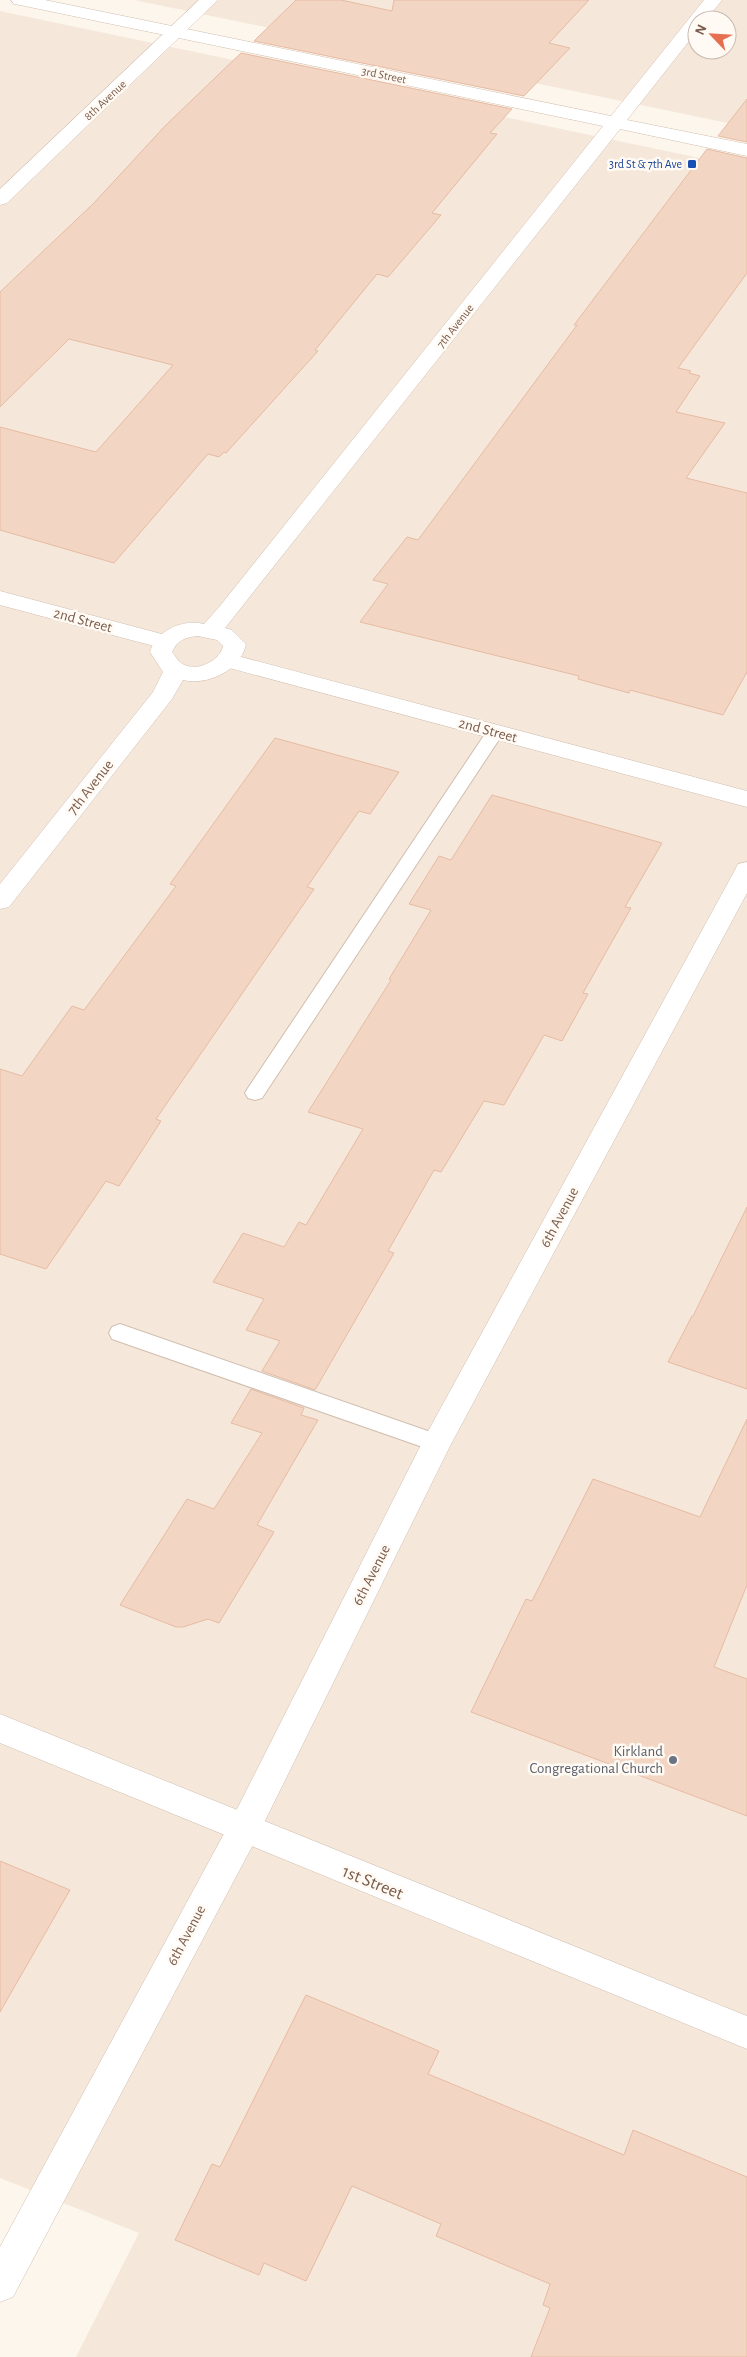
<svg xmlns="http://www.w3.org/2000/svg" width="747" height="2357" viewBox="0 0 747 2357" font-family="'Alegreya Sans',sans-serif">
<rect width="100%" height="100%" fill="#fdf6ec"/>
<path fill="#f5e8da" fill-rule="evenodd" d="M134,0H747V127ZM697,20H727V50H697Z
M0,11L747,168V2357H76L139,2233L0,2178Z"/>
<path fill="#f3d5c3" stroke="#e6bba3" d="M296,0H341L392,11L394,0H589L549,43L570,48L524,96L254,41Z
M241,53L512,109L490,133L497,134L432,213L441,215L388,277L377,274L315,350L318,351L226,453L224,452L219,457L208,454L114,563L0,530V427L96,452L173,365L69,339L0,407V292L93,204L165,126Z
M747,99V142L718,136Z
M707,149L747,158V273L678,368L691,371L689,373L700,376L676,412L725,423L686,478L747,493V672L723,715L630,690L629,693L578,679L579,676L360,622L388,584L373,580L407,537L418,540L577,325H574Z
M275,738L399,772L370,814L359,811L307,887L314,889L156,1119L161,1121L119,1186L106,1181L46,1269L0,1254V1069L22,1076L72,1006L84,1010L176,886L170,884Z
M492,795L662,843L625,907L631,908L583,993L588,994L562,1041L544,1035L504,1105L484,1101L441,1172L434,1170L388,1251L394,1253L315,1390L262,1371L280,1341L246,1330L264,1299L213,1282L243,1233L284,1247L299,1222L306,1225L363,1129L308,1112L391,980L389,979L431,910L409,904L439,856L451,860Z
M747,1207V1389L668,1362L692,1316H693Z
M251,1389L304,1408L301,1415L318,1420L257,1525L274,1532L219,1623L208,1619L183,1627H176L120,1605L187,1499L214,1509L262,1433L231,1423Z
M747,1419V1585L714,1667L747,1679V1816L471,1712L526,1599L532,1601L593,1479L700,1517Z
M0,1861L70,1890L0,2012Z
M306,1995L439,2051L428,2074L624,2155L633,2130L747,2177V2357H531L550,2308L543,2305L550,2284L436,2236L441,2224L352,2186L306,2281L264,2263L259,2275L175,2240L212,2164L220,2167Z"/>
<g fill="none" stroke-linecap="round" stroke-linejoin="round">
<defs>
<path id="service" d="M495,726L501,728L504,732L262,1098L255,1100L248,1098L245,1093L248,1088L489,728Z
M120,1324L445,1437L449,1443L445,1449L437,1452L112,1339L109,1333L112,1327Z"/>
<path id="minor" d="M199,0H218L7,203L0,205V189Z
M0,591L173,637L176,642L173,647L165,649L0,605Z
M230,654L747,791V807L222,666L219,661L222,656Z
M747,862V893L450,1446L256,1839L13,2297L0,2302V2247L232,1819L426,1435L735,870L738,864Z"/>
<path id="tertiary" d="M11,0H45L611,116L704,0H722L706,20H697V31L627,120L747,144V156L620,129L225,628L232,630L246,644C241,670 208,686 183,680L172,699L9,907L0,909V884L153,692L163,672L150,652C157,630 182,619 204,624L220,606L603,126L20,5L14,4ZM198,636L217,640L223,646C220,662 193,674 180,662C177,660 175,655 172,652C177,640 186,637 198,636Z
M0,1714L747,2016V2049L0,1743Z"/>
</defs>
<use href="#service" stroke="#d1beb0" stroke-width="2"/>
<use href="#minor" stroke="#d1beb0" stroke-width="1"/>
<use href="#tertiary" stroke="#d1beb0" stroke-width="1"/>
<use href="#service" fill="#fff" fill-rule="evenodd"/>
<use href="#minor" fill="#fff" fill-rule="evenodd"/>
<use href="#tertiary" fill="#fff" fill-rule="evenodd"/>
</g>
<rect fill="#1a4fb4" stroke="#fffaf3" stroke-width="2" x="687" y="159" width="10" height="10" rx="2.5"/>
<circle fill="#6b7280" stroke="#fffaf3" stroke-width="2" cx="673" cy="1760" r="5"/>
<g text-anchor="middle" stroke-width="5" stroke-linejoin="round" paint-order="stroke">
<g font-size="12" fill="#7a5c4d" stroke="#fffaf3">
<text transform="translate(384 75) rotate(12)" y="4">3rd Street</text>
<text transform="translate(105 100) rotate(-43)" y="4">8th Avenue</text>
<text transform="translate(455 326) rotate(-52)" y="4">7th Avenue</text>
</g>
<g font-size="12" fill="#164399" stroke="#fffaf3" text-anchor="end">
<text x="682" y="168">3rd St &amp; 7th Ave</text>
</g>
<g font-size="15" fill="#7a5c4d" stroke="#fffaf3">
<text transform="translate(83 620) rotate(15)" y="5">2nd Street</text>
<text transform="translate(488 730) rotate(15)" y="5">2nd Street</text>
<text transform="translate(90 787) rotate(-52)" y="5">7th Avenue</text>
<text transform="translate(559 1217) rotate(-62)" y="5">6th Avenue</text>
<text transform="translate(371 1575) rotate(-63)" y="5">6th Avenue</text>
<text transform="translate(186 1935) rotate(-62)" y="5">6th Avenue</text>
</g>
<g font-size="15" fill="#5b616d" stroke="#fffaf3" text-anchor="end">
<text x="663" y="1756">Kirkland<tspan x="663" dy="17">Congregational Church</tspan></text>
</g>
<g font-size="18" fill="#7a5c4d" stroke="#fffaf3">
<text transform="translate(373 1882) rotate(22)" y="6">1st Street</text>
</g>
</g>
<g transform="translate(712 35) rotate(295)"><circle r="24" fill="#fffaf3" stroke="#cabbb1"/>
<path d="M0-4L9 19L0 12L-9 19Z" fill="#e76f51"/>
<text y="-8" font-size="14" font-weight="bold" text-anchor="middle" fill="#7a5c4d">N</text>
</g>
</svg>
